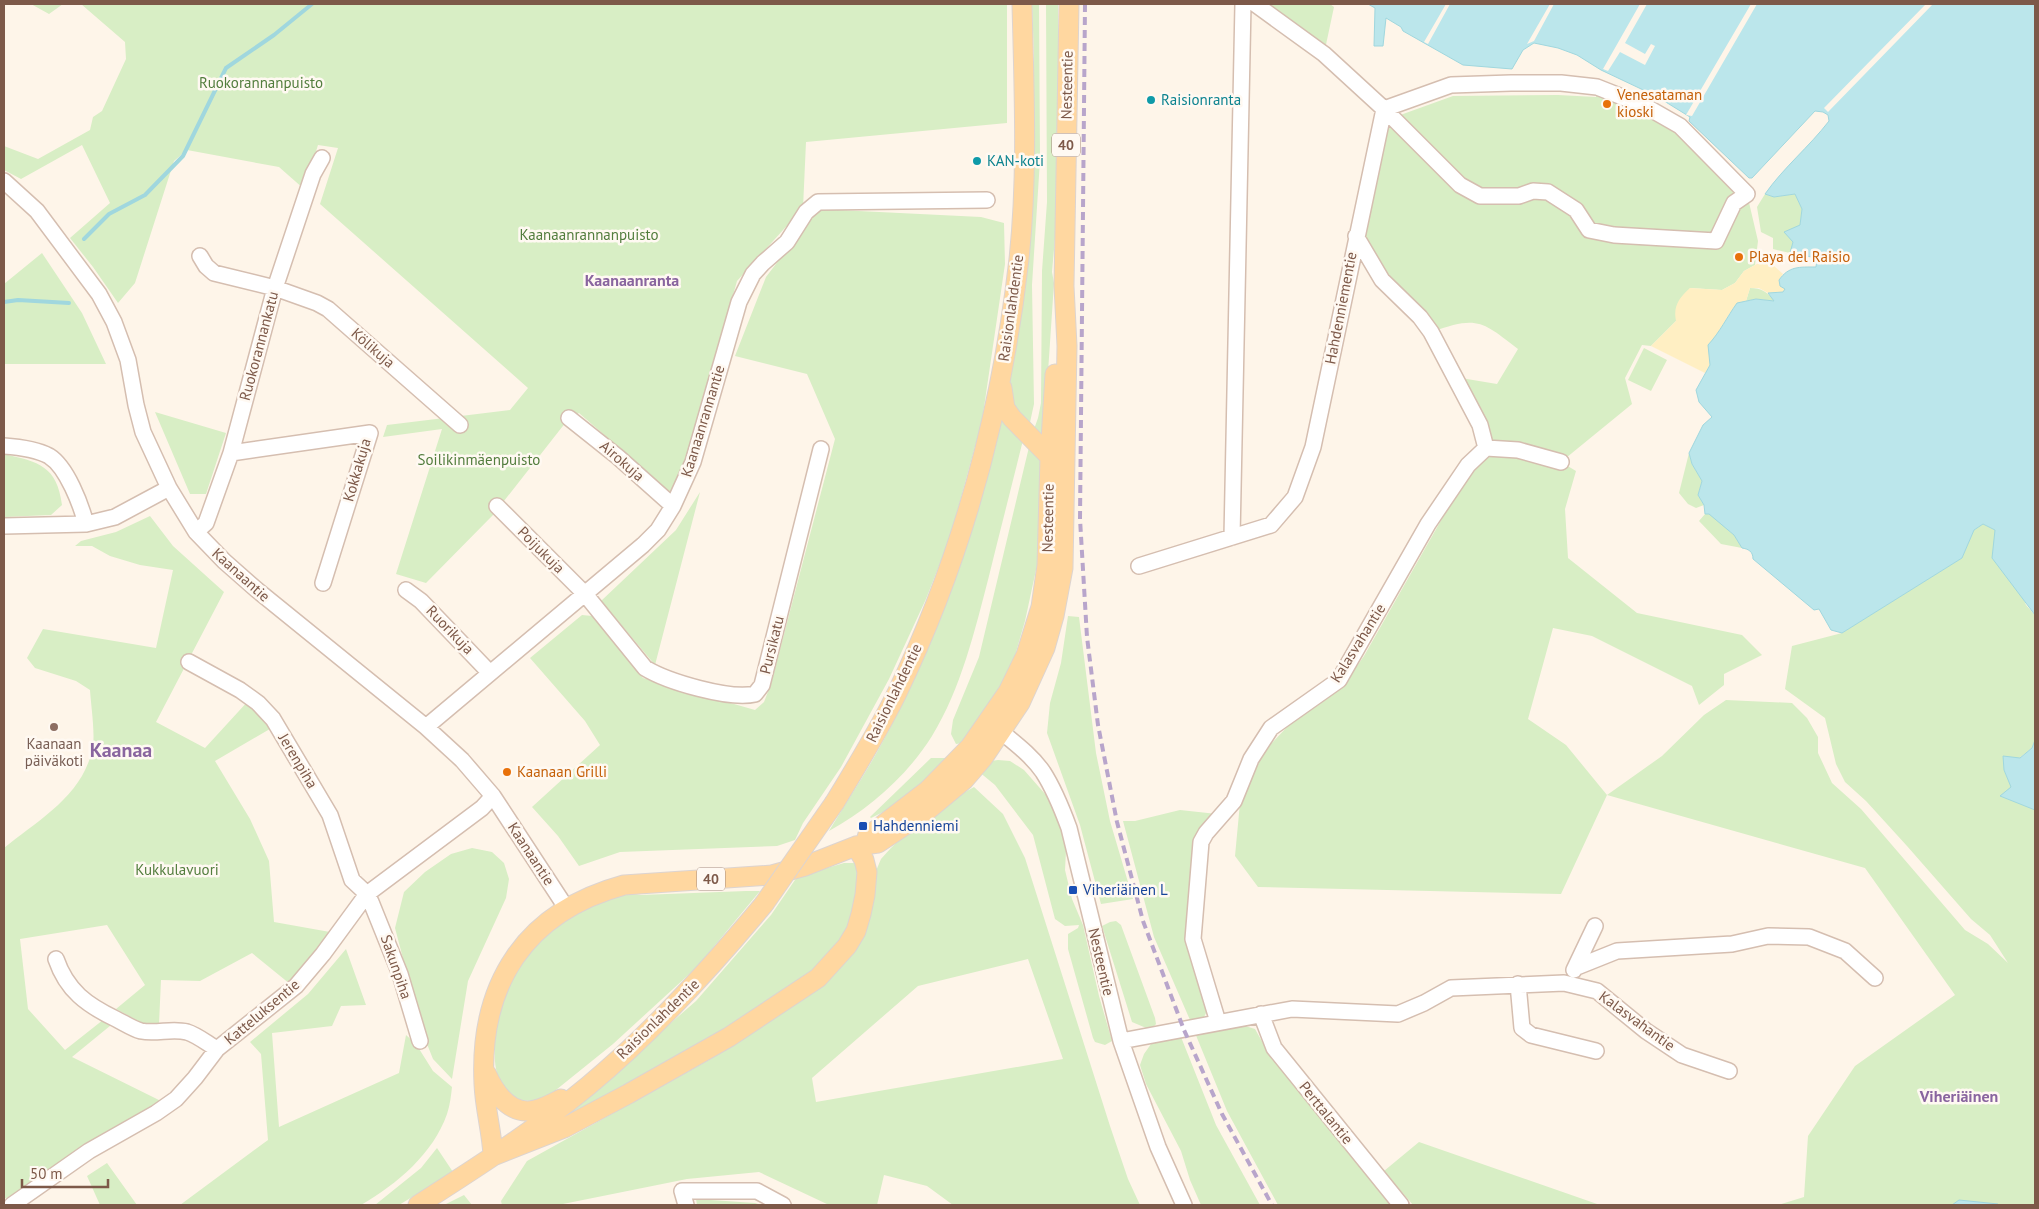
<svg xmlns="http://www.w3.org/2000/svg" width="2039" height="1209" viewBox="0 0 2039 1209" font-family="'PT Sans',sans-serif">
<rect width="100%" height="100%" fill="#fef5e9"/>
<path fill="#d8eec5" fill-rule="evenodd" d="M31,4H63L49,14Z
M81,4H1007V123L806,142L803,208L737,281L689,451L671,493L579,413L566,422L493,515L426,583L396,574L442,429L383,437L387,425L510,410L528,388L320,204L338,148L318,145L304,189L279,167L187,150L174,161L135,283L118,303L93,267L70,238L110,203L82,145L21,179L4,170V146L38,159L90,130L93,117L102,111L126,59L125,42Z
M1032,4H1039L1040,160L1032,285L1034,404L1029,427L1017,417L1009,393V379L1033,160L1034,55Z
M1046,4H1058V204L1052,272L1054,283L1046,402V446L1033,432L1038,418L1041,403L1042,271L1047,202Z
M1255,4H1330L1334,7L1324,54Z
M1597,87L1680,126L1747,194L1758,241L1755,265L1744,271L1735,283L1722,290L1690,288L1676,321L1651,346L1642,345L1625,378L1632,404L1561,462L1576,471L1565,509L1568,558L1637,613L1742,635L1762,655L1724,674V685L1699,705L1692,686L1592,636L1553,628L1528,719L1566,745L1607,795L1662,756L1704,715L1726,700L1792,703L1807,718L1818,737V753L1832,783L1861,809L1965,930L1988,944L2008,963L1990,935L1971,919L1907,846L1866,801L1845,782L1836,764L1825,718L1785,689L1792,646L1842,633L1962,558L1974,530L1983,524L1995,530L2026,605L2035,615V740L2032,748L2004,770C2010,786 2020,801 2035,810V1205H1998L1959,1200L1952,1205H1778L1804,1197L1808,1136L1855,1066L1955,995L1865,868L1607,795L1561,894L1258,887L1235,856L1240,803L1253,773L1268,747L1288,726L1327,699L1345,683L1364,656L1460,487L1486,448L1455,377L1497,384L1518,349C1481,320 1477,316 1431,332L1356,236L1384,109L1392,118L1453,96L1558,95L1596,97Z
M1765,194L1774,197L1795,194L1802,209L1800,225L1790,253L1773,249V238L1761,232L1757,207Z
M818,209L981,217L1004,223L1005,264L982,421L950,538L926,599L889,679L841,767L803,823L795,840L777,846L620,852L579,866L558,836L532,807L600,745L585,721L530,658L582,615L592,616L643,678L755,710L764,702L771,684L835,439L807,374L735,356L766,277Z
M42,253L82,313L106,364H4V284Z
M1750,288C1762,288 1767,292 1775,301L1756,299L1746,301Z
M1644,348L1667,360L1651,391L1628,380Z
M155,412L226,433L206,494H190Z
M1002,420L1023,440C1012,485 1000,531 989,576C975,630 961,689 932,736C907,776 869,809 829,831C847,801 866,773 882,743C938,642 976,531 1002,420Z
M1029,447L1044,461L1039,556L1025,621L1014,659L985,717L963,743L956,744L951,734L953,720L979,657Z
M1689,453L1692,464L1702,481L1698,495L1704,505L1696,508L1688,504L1679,493Z
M4,454C39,462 57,466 62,505L51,515L4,517Z
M700,492L655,665L601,601L676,530Z
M1709,513L1734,535L1742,548L1721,544L1699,521L1705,514Z
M150,516L173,546L224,592L156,722L205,748L249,700L275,726L215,761L250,819L269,861L274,922L330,932L290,984L252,953L200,981L161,980L159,1024L142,1023L116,1009L145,985L107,925L20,939L28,1009L65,1050L108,1016L116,1021L72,1057L165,1103L21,1191L4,1199V848C37,821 81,797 92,751C96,737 91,706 90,690L76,681L35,668L27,658L43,629L156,648L173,570L140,565L110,556L92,546H75L81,541L116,532Z
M1068,616L1079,617L1096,753L1110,821L1133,899L1101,904L1080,825L1047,733L1050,703L1061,663Z
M931,758H952C927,781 902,804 871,818L870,817Z
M998,760L1010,761L1024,770L1046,795L1055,812L1061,828L1066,851L1065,870L1072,899L1083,925L1099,996L1112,1041L1105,1045L1095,1042L1093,1038L1068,949V934L1078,928L1079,925L1065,926L1055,919L1033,835L995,785L978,771L991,761Z
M974,787L1003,814L1025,858L1110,1126L1128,1179L1140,1205H953L927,1186L884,1175L877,1205H829L759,1172L687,1179L558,1205H502L501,1201L527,1161L709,1060L801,1000L832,975L881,859C906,830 940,806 974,787ZM1028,959L1063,1059L816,1102L812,1078L918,986Z
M1180,810L1217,814L1206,824L1189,932L1209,1007L1203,1019L1190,1020L1154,937L1123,821H1135Z
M472,848L492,852L504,863L509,879L506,898L468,981L452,1079L433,1059L423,1034L395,928L404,892L425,872L451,854Z
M844,863H856L860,870L851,929L821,968L738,1025L562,1118L696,1001L771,915L797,877Z
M746,891H760L697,967L613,1044L546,1098C475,1119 492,1016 512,980C529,949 547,932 577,913C596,901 619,891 641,895Z
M1116,921L1121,925L1155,1018L1156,1024L1151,1030L1132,1022L1102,926L1110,922Z
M346,949L366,1005L341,1006L332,1026L272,1033L279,1127L399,1073L406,1035L416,1044L433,1071L452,1087C451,1096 450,1105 447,1114C433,1154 397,1184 361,1205H180L268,1140L261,1054L250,1042L308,994Z
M1242,1025L1255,1029L1268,1052L1392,1205H1278L1227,1111L1195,1033Z
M1181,1037L1216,1125L1260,1205H1201L1190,1180L1181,1151L1146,1084L1140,1065L1144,1054L1151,1044Z
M1419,1142L1600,1205H1413L1384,1171Z
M437,1148L453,1172L399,1205H375L421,1168Z
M107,1163L137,1205H100L87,1176Z
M464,1195L472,1205H444Z
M696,1199L755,1203L761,1205H697Z"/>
<path fill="#ffefc3" d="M1766,259L1783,274L1779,280L1786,289L1783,292L1768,293L1759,288H1750L1746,301C1731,306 1726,320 1719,333C1716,337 1712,341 1709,345L1710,365L1705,373L1651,346L1676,321C1673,306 1679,298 1690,288L1722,290L1735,283L1744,271Z"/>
<path fill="#bbe6eb" stroke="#a0d7de" d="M1368,4H2035V615L1992,558L1995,530L1983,524L1974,530L1962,558L1842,633L1831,630L1819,609L1814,610L1753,559C1753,551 1748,549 1742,548L1734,535L1709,514H1705L1704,505L1698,495L1702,481L1692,464L1689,453L1703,425L1712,417L1699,402L1696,390L1710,365L1708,345C1720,332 1727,317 1737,303L1756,299L1774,301L1768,293L1783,292L1785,289L1780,286L1779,280C1789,266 1799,267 1816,267L1817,258L1790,253L1793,242L1784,232L1800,225L1802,209L1795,194L1774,197L1765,194C1784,167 1809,147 1829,121L1828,115L1823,112L1815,111L1752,178H1749L1689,121L1690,117L1656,96L1601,70L1577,55L1558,48L1534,43L1523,50L1512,69L1463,65L1403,31L1401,27L1386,18L1383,46H1374L1375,8Z
M2035,740V810L2000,796L2011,787L2004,770L2003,756L2020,758L2032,748Z
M1959,1200L1998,1204V1205H1952Z"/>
<path fill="#fef5e9" d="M1446,4H1450L1428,44L1424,42Z
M1550,4H1554L1534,41L1527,44Z
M1640,4H1647L1625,43L1645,54L1651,44L1655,46L1645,65L1620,52L1608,71L1603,69Z
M1751,4H1757L1692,116L1686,115Z
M1926,4H1933L1828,112L1824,108Z"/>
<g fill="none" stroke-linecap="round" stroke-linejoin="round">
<path stroke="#a0d7de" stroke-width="4" d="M84,239L109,214L145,195L183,156L226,68L274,35L312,4
M4,302L18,300L69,303"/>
<defs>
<path id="minor" d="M1511,83H1561L1597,87L1645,106L1680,126L1747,194L1734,203L1716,241L1614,235L1589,230L1576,210L1548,192L1533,191L1519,196H1480L1460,185L1384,109L1451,85Z
M4,181L37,211L99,294L114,322L128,360L136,405L143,432L169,488L196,532L224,561L257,590L426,727L462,760L493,796L567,909
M1356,236L1382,280L1420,317L1431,332L1480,425L1486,448
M200,256L206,266L214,273L275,288L317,303L328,309L460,425
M569,418L618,457L673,506
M4,446C18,447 36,449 49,456C67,467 81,505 86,524
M231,453L370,433L323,583
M497,506L585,594L645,668C668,682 730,700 755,694L762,685L821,449
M4,526L86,524L115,517L169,488
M196,532L206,523L231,453L275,288L313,174L322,158
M1232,537L1243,4
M1139,566L1271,525L1295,497L1313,447L1384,109L1324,54L1255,4
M406,590L421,601L490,673
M189,662L240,690L258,703L273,719L330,815L352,880L367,894L371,902L400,974L420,1041
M992,724C1009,739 1030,753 1043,772C1054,789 1062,809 1069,828L1121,1041L1158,1147L1184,1205
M426,727L643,545L658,530L673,506L693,462L739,302L753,274L763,263L787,242L806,212L818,202L987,200
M56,959C67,991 87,1005 116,1019C124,1023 133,1029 141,1031C157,1034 172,1028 187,1032C197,1035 208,1044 217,1049
M1577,967L1617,951L1732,944L1768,936L1809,937L1845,951L1875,978
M1574,970L1595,926
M1518,984L1522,1028L1531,1035L1596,1051
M1261,1014L1274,1048L1401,1205
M1218,1022L1193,939L1201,842L1206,833L1234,801L1251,759L1271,728L1339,680L1428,524L1468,465L1486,448L1518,450L1561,462
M1121,1041L1292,1009L1398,1014L1424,1003L1451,988L1564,983L1597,991L1646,1031L1682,1055L1729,1071
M12,1205L89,1151L156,1113L176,1099L195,1078L217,1049L296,986L323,954L367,894L482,808L493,796
M686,1205L682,1191H757L783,1205"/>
<path id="major" d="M1002,388L1005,408L1012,418L1056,463
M835,802C857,766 879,730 897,693C963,556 1002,410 1019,259C1028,175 1024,88 1022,4
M867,837L928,790L970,747L1008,692L1026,655L1041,607L1047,565L1050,457L1055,374
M486,1073C495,1093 510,1116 535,1110C544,1108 553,1103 561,1099
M493,1156C492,1132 485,1109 484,1084C479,984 525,912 624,885L772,875L805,866L856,846L878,843L928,810L964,780L983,758L1020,703L1045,648L1054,616L1063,568L1067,346L1064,286L1069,4
M493,1156L564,1128L628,1094L729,1037L818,978L847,946L856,931L861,914L865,895L867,872L864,860L856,846
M418,1205C476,1168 535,1130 588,1086C653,1032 710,969 764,904"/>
</defs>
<use href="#minor" stroke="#d5beb0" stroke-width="18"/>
<use href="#major" stroke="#ddd4d0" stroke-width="21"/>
<use href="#minor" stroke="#fff" stroke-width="15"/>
<use href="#major" stroke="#ffd7a0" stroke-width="19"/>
<path stroke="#b8a5cb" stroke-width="4" stroke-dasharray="8 5" stroke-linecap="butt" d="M1085,4L1080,519L1087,637L1098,725L1117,822L1143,921L1184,1030L1222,1114L1272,1205"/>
<defs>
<path id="major-bridge" d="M764,904L835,802"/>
</defs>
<use href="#major-bridge" stroke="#ddd4d0" stroke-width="21" stroke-linecap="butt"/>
<use href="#major-bridge" stroke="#ffd7a0" stroke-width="19"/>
</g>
<g fill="#0f9aa8" stroke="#fff9f2" stroke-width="2">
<circle cx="1151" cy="100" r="5"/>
<circle cx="977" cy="161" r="5"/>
</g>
<g fill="#e8710a" stroke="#fff9f2" stroke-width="2">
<circle cx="1607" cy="104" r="5"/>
<circle cx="1739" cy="257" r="5"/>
<circle cx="507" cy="772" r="5"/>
</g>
<circle fill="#8d6e63" stroke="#fff9f2" stroke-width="2" cx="54" cy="727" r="5"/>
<g fill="#1a4fb4" stroke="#fff9f2" stroke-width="2">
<rect x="858" y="821" width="10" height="10" rx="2.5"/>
<rect x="1068" y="885" width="10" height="10" rx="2.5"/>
</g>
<g text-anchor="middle" stroke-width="5" stroke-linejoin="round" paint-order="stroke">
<g fill="#fff9f2" stroke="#a4897c" stroke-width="1">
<rect x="1052" y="133.5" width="28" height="23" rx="4"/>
<rect x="697" y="867.5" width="28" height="23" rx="4"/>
</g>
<g font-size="14" font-weight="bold" fill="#7d5949">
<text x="1066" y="150">40</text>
<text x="711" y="884">40</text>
</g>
<g font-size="15" fill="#527d3d" stroke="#fff9f2">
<text x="261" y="88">Ruokorannanpuisto</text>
<text x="589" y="240">Kaanaanrannanpuisto</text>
<text x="479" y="465">Soilikinmäenpuisto</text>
<text x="177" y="875">Kukkulavuori</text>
</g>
<g font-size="15" fill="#7d5949" stroke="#fff9f2">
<text transform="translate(1067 85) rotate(-89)" y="5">Nesteentie</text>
<text transform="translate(1011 308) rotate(-82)" y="5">Raisionlahdentie</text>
<text transform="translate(1341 308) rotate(-79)" y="5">Hahdenniementie</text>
<text transform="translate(259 346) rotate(-75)" y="5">Ruokorannankatu</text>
<text transform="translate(373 348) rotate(41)" y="5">Kölikuja</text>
<text transform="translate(703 421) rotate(-73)" y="5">Kaanaanrannantie</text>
<text transform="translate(622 461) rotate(41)" y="5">Airokuja</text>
<text transform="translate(357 470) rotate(-74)" y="5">Kokkakuja</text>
<text transform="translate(1048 518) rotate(-89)" y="5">Nesteentie</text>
<text transform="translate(541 550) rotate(45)" y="5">Poijukuja</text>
<text transform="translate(241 575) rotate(42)" y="5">Kaanaantie</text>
<text transform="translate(450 630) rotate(46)" y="5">Ruorikuja</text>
<text transform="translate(1358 643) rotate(-58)" y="5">Kalasvahantie</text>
<text transform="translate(772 645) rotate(-76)" y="5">Pursikatu</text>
<text transform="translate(894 693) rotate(-64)" y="5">Raisionlahdentie</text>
<text transform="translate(298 761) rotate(59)" y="5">Jerenpiha</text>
<text transform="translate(531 854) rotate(57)" y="5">Kaanaantie</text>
<text transform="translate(1101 962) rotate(77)" y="5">Nesteentie</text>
<text transform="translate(396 967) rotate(71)" y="5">Sakunpiha</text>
<text transform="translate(262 1012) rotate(-40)" y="5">Katteluksentie</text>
<text transform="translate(658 1019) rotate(-44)" y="5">Raisionlahdentie</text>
<text transform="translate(1637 1021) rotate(36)" y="5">Kalasvahantie</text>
<text transform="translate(1326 1113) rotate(51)" y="5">Perttalantie</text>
</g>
<g font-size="15" fill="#c56008" stroke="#fff9f2" text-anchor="start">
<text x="1617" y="100">Venesataman<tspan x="1617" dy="17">kioski</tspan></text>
<text x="1749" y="262">Playa del Raisio</text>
<text x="517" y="777">Kaanaan Grilli</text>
</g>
<g font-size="15" fill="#0d838f" stroke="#fff9f2" text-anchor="start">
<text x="1161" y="105">Raisionranta</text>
<text x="987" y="166">KAN-koti</text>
</g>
<g font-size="15" fill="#785e54" stroke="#fff9f2">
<text x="54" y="749">Kaanaan<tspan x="54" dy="17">päiväkoti</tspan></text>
</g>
<g font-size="15" fill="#164399" stroke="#fff9f2" text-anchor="start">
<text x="873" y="831">Hahdenniemi</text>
<text x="1083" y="895">Viheriäinen L</text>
</g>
<g font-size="16" font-weight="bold" fill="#89659f" stroke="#fff9f2">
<text x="632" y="286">Kaanaanranta</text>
<text x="1959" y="1102">Viheriäinen</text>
</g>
<g font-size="20" font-weight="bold" fill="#89659f" stroke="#fff9f2">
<text x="121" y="757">Kaanaa</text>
</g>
</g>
<rect width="2039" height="1209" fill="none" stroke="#7d5949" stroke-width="10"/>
<path d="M22 1179v8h86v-8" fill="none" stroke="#7d5949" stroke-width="2.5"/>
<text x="30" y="1179" font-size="15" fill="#7d5949" stroke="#fff9f2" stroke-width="4" paint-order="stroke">50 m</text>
</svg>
